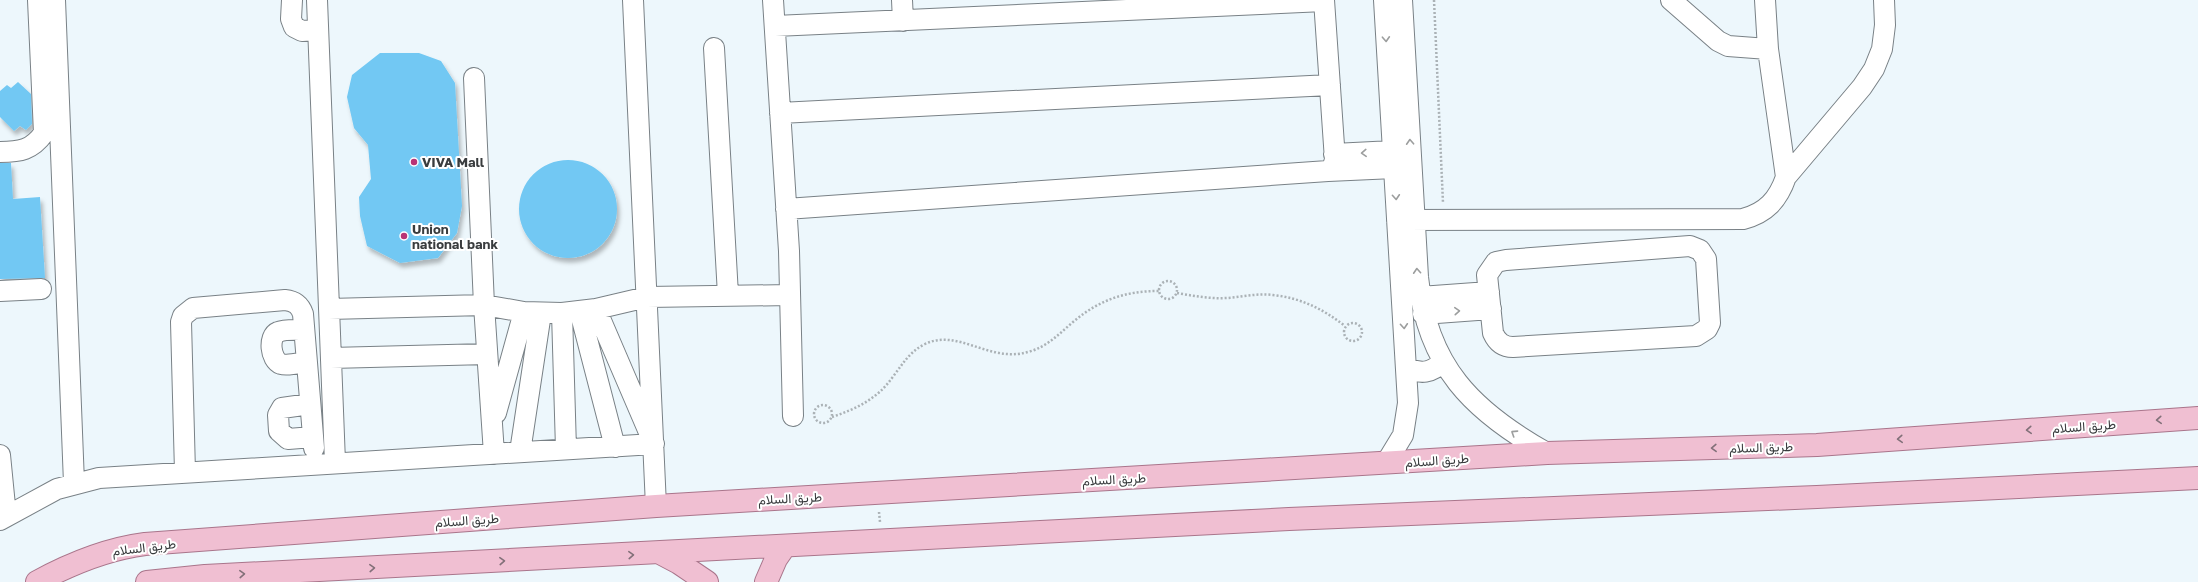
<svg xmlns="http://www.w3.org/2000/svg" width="2198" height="582" viewBox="0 0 2198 582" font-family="'Golos Text',Vazirmatn,sans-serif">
<defs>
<filter id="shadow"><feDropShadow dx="2.5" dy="4.5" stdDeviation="2" flood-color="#0004"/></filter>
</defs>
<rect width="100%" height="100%" fill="#edf7fc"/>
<path fill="#72c8f3" filter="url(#shadow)" d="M380,53H419L441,61L455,83L462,206L457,233L438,258L400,263L367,246L360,216L359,197L371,179L368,145L354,128L347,97L352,75Z
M18,82L31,94L32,124L26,130L20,126L14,131L0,117V91L7,85L11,88Z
M519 209a49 49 0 1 1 98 0a49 49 0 1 1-98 0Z
M0,163H11L13,199L40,197L45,278L0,279Z"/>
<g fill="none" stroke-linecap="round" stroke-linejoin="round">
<defs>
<path id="minor" d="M55,0L74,483
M292,0L291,19L294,27L302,31L318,30
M317,0L335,462
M633,0L656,506
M773,0L789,251L793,416
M902,0L903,21
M1384,0L1408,403L1403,435L1386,463
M1402,0L1418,277C1427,366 1472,411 1547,453
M1671,0L1718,41L1728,46L1768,49L1765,0
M775,26L1324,1
M714,48L728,295
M474,78L484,305L494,454
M780,113L1330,85
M0,152C20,152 32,150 44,133L38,0
M1334,154L1393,151
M1328,171L1394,168
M1786,177L1862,87L1874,69L1882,49L1885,25L1884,0
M786,209L1328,171L1332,169L1335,160L1324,0
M1397,220L1743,219C1766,213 1778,200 1786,177L1768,49
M1690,246L1700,250L1706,259L1710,323L1707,329L1696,336L1513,347C1503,347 1497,342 1493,333L1487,275L1496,262L1506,260Z
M0,291L41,289
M1420,297L1489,292
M329,309L484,305L524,312L562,313L596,309L647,297L790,295
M580,312L615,447
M562,313L566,449
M1423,314L1491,309
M304,330C296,330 285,329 278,332C268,336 270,360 281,364C288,366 299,363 306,362
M331,358L487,354
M1407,367C1420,375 1432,373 1442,362
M310,404L282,408L278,415L279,431L288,439L313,437
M496,413L524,312
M520,452L541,313
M0,455L6,516
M185,472L181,322L183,316L193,308L285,300C295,301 300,305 303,314L314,448
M0,520L57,489L99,478L654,444L596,309"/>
<path id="major" d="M660,553L679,563L707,582
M37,582C72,563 106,549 145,544L656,506L1547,453L1817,445L2198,418
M147,582L205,576L1289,519L1817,497L2198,478
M766,582L776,559L785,546"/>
</defs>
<use href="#minor" stroke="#798186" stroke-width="22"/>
<use href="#major" stroke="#a9758b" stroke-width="24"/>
<path stroke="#abb2b6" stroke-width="2.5" stroke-dasharray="2 2" stroke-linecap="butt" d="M1434,0L1443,203
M1159 290a9 9 0 1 1 18 0a9 9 0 1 1-18 0Z
M1177,293C1194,296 1210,299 1227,298C1242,297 1257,293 1273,295C1301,298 1323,309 1345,326
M1344 332a9 9 0 1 1 18 0a9 9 0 1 1-18 0Z
M814 414a9 9 0 1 1 18 0a9 9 0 1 1-18 0Z
M832,417C856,409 877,399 892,378C902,365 909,352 925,344C958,328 989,363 1028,352C1047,347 1059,334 1073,322C1099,300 1125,291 1159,291
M879,512L880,522"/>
<use href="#minor" stroke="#fff" stroke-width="20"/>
<use href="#major" stroke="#f0bfd2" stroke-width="22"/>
</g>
<defs><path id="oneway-chevron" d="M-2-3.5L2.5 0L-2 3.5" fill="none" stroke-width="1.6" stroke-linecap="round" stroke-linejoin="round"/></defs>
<g stroke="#9c9e9e">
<use href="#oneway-chevron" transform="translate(1386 39) rotate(87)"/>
<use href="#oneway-chevron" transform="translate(1410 142) rotate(-93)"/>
<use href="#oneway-chevron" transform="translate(1364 153) rotate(177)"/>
<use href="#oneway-chevron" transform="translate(1396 197) rotate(86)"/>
<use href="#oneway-chevron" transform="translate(1417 271) rotate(-94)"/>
<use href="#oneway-chevron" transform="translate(1457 311) rotate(-4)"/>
<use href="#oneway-chevron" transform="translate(1404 326) rotate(86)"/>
<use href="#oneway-chevron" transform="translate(1514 433) rotate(-147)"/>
</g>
<g stroke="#827079">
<use href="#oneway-chevron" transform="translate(2159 420) rotate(176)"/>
<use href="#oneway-chevron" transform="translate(2029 430) rotate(176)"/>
<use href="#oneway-chevron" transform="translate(1900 439) rotate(176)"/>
<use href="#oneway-chevron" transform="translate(1714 448) rotate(178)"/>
<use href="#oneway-chevron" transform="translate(631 555) rotate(-3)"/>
<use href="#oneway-chevron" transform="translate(502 561) rotate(-3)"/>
<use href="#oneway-chevron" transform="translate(372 568) rotate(-3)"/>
<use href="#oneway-chevron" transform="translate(242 574) rotate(-3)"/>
</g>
<g fill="#b93375" stroke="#fff" stroke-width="1.5">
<circle cx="414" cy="162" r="4"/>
<circle cx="404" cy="236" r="4"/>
</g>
<g text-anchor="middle" stroke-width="4" stroke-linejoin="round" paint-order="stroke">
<g font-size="13" font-weight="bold" fill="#393c3e" stroke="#fff" text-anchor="start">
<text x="422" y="167">VIVA Mall</text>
<text x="412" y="234">Union<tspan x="412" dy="15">national bank</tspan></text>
</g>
<g font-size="13" fill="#393c3e" stroke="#fff">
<text transform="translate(2084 426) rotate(-4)" y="5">طريق السلام</text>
<text transform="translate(1761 447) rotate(-2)" y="5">طريق السلام</text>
<text transform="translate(1437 460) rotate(-4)" y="5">طريق السلام</text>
<text transform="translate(1114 479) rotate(-3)" y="5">طريق السلام</text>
<text transform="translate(790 498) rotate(-3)" y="5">طريق السلام</text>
<text transform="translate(467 520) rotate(-4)" y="5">طريق السلام</text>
<text transform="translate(144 547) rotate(-7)" y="5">طريق السلام</text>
</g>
</g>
</svg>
